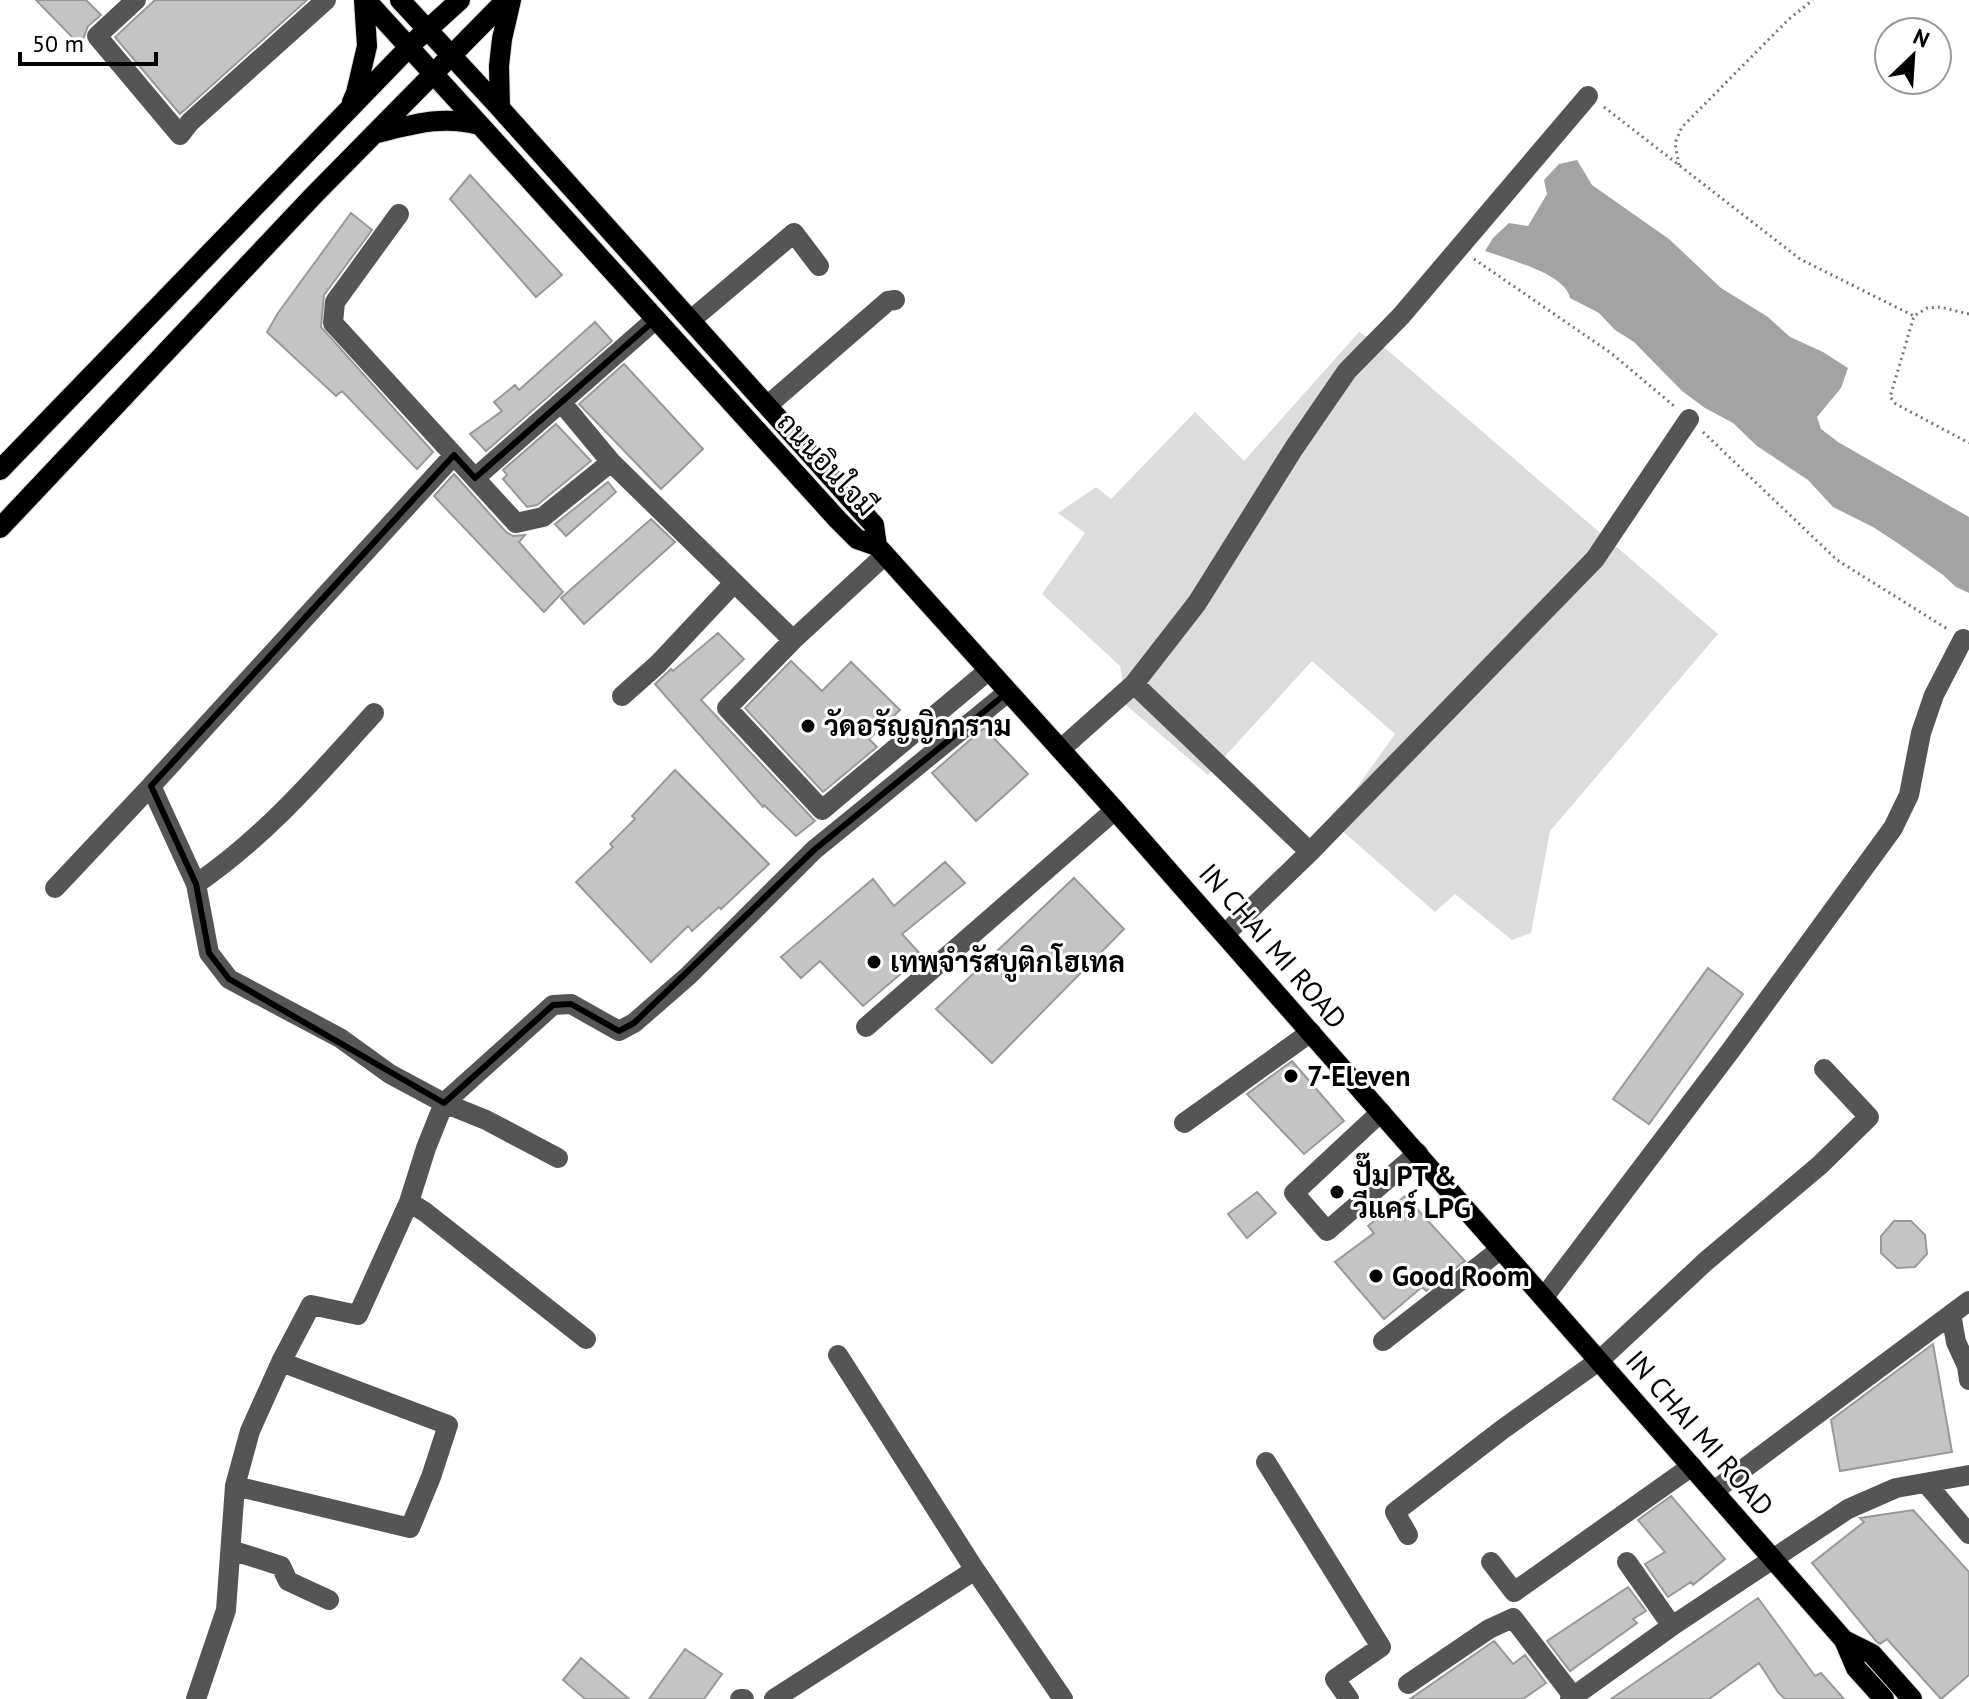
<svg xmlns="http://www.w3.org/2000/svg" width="1969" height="1699" viewBox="0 0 1969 1699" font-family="'PT Sans',Sarabun,sans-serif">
<rect width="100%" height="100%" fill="#fff"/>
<path fill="#dcdcdc" d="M1359,332L1385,348L1718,634L1550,831L1531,933L1512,940L1455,894L1435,912L1332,822L1395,734L1312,661L1208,775L1126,705L1120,666L1042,594L1085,533L1058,513L1096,487L1111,499L1195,412L1244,461Z"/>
<path fill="#a3a3a3" d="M1577,160L1592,185L1669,239L1721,288L1768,317L1790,337L1823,352L1848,368L1841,388L1817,417L1821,429L1838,442L1969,517V593L1956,587L1943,575L1899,544L1873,527L1833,507L1808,480L1757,446L1733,423L1705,408L1682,391L1634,342L1615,330L1599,313L1570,298C1566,274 1507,259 1485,251L1493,238L1509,223L1528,226L1547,194L1544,180L1559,164Z"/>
<path fill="#c4c4c4" stroke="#999" stroke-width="2" d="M36,0H86L101,15L88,26L84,37L78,43Z
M155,0H307L180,114L115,37Z
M470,175L562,275L536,297L450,199Z
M351,213L372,230L324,295L321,327L433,452L417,469L342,391L336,396L267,332L278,313Z
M595,322L612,341L486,451L470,434L502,411L494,402L515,385L519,390Z
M624,364L703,449L661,489L579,404Z
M556,424L591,461L537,505L527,507L503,479L507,475L503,470Z
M454,474L506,532L513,536L525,535L519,542L563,592L544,612L434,496Z
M608,482L616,492L566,536L555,524Z
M651,519L675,542L584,624L561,598Z
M718,633L744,659L701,700L815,821L796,836L764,805L763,807L655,684L671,669L673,671Z
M791,661L822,691L851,662L900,710L869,739L877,747L823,792L745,708Z
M984,728L1028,774L976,821L932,773Z
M675,770L769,864L721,909L719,907L692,931L688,926L651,962L576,882L613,847L610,844L635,819L632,816Z
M945,862L965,883L902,934L922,956L863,1006L820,961L801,978L781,957L873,879L894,906Z
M1074,878L1124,929L992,1063L936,1009Z
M1708,968L1743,994L1649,1124L1613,1099Z
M1292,1061L1344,1121L1304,1154L1247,1094Z
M1257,1192L1276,1213L1247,1238L1228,1214Z
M1405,1196L1465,1261L1426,1291L1422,1287L1384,1319L1335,1262L1374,1233L1368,1226Z
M1894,1221H1911L1925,1235L1927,1254L1915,1267L1897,1268L1881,1253V1236Z
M1933,1344L1952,1452L1840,1471L1831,1420Z
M1671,1496L1725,1559L1693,1585L1691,1582L1668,1597L1645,1564L1665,1552L1638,1520Z
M1913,1510L1969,1572V1675L1941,1699L1887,1639L1880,1644L1876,1641L1812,1563L1864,1522L1860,1518Z
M1628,1587L1646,1611L1633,1619L1637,1623L1570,1671L1547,1641Z
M1758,1598L1815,1676L1821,1673L1844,1699H1785L1778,1692L1759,1663L1709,1699H1611Z
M1494,1641L1513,1664L1525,1655L1546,1683L1523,1699H1410Z
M685,1649L722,1674L704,1699H649Z
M581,1658L629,1699H585L563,1680Z"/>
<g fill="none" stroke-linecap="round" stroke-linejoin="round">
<defs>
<path id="major" d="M366,0L480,125
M400,0L500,108
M511,0L502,39L499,66L500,108L874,525L877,546
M352,102L356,93L367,46L364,0
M377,133C414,124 442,115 480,125L838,520L857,539L877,546L1115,810L1844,1640L1856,1668L1884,1699
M0,470L417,39L460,0
M0,528L313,196L506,0
M1844,1640L1872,1654L1912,1699"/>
</defs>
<use href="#major" stroke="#dbdbdb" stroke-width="22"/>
<path stroke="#777" stroke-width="3" stroke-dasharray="2 4" stroke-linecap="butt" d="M1604,107L1800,259L1914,316
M1679,165L1675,143L1682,127L1789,19L1813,0
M1474,259L1611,353L1674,406
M1969,314L1940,307L1927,308L1914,316L1890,397L1896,404L1969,443
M1703,432L1837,560L1949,630"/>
<path stroke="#555" stroke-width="20" d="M136,0L97,36L180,135L190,122L326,0
M399,214L335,302L333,323L516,523L543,517L611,462
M691,320L794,233L819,266
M562,403L611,462L793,640L885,555
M768,405L888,301L895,300
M454,455L151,786L196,884L209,953L229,979L340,1038L390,1074L444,1103L486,1120L558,1158
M475,478L656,319
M793,640L727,708L822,810L989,670
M1134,684L1310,852L1595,559L1689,419
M622,696L658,664L734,583
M1061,749L1134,684L1197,603L1294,448L1347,371L1401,316L1588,96
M196,884C265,837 319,774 374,713
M55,888L151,786
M1225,934L1310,852
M866,1027L1115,810
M1381,1112L1294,1193L1327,1231L1418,1153
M1184,1123L1311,1032
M1544,1297L1731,1050L1893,828L1909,795L1921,733L1934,695L1963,639
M1951,1314L1956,1342L1967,1366L1969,1380
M586,1339L425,1212L409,1202L426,1148L444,1103L553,1005L571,1004L619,1031L634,1023L688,976L814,850L1008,692
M1383,1341L1501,1249
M838,1355L975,1570
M1266,1462L1381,1647L1335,1679L1349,1699
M1926,1483L1969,1534
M235,1486L410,1528L431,1477L448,1425L281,1362L311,1305L358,1315L409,1202
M1714,1491L1969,1301
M1408,1535L1395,1512L1503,1429L1600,1360L1705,1262L1820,1165L1869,1117L1824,1069
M231,1550L281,1566L288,1581L329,1600
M1491,1562L1514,1592L1692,1466
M1627,1562L1672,1626
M1408,1684L1489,1629L1513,1618L1573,1696
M196,1699L226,1610L235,1486L250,1431L281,1362
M740,1699H744
M774,1699L975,1570L1063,1699
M1570,1699L1672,1626L1848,1509L1896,1488L1969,1475"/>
<use href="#major" stroke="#000" stroke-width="20"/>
</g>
<path fill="none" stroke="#000" stroke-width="6" stroke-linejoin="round" d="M451,56L874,525L877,546L1008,692L814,850L634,1023L619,1031L571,1004L553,1005L444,1103L229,979L209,953L196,884L151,786L454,455L475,478L656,319L480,125L446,120L377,133Z"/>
<g fill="#000" stroke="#fff" stroke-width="3">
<circle cx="808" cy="726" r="8"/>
<circle cx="874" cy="962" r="8"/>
<circle cx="1291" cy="1076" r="8"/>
<circle cx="1337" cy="1192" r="8"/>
<circle cx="1376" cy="1276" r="8"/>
</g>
<g text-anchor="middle" stroke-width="6" stroke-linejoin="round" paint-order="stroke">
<g font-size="28" fill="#000" stroke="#fff">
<text transform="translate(827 464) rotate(47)" y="10">ถนนอินใจมี</text>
<text transform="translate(1273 946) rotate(49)" y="10">IN CHAI MI ROAD</text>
<text transform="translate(1700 1433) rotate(49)" y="10">IN CHAI MI ROAD</text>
</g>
<g font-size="28" font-weight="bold" fill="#000" stroke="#fff" text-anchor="start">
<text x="824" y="736">วัดอรัญญิการาม</text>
<text x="890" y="972">เทพจำรัสบูติกโฮเทล</text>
<text x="1307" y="1086">7-Eleven</text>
<text x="1353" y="1186">ปั๊ม PT &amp;<tspan x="1353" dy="32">วีแคร์ LPG</tspan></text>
<text x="1392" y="1286">Good Room</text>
</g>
</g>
<g transform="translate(1913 56) rotate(25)"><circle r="38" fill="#ffffff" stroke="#999999" stroke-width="2"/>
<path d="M0-6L14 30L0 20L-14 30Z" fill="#000000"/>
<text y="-12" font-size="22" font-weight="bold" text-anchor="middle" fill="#000000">N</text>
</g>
<path d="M20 52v12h136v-12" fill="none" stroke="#000000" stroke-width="4"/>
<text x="32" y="52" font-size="24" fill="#000000" stroke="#ffffff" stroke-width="6" paint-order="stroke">50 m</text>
</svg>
